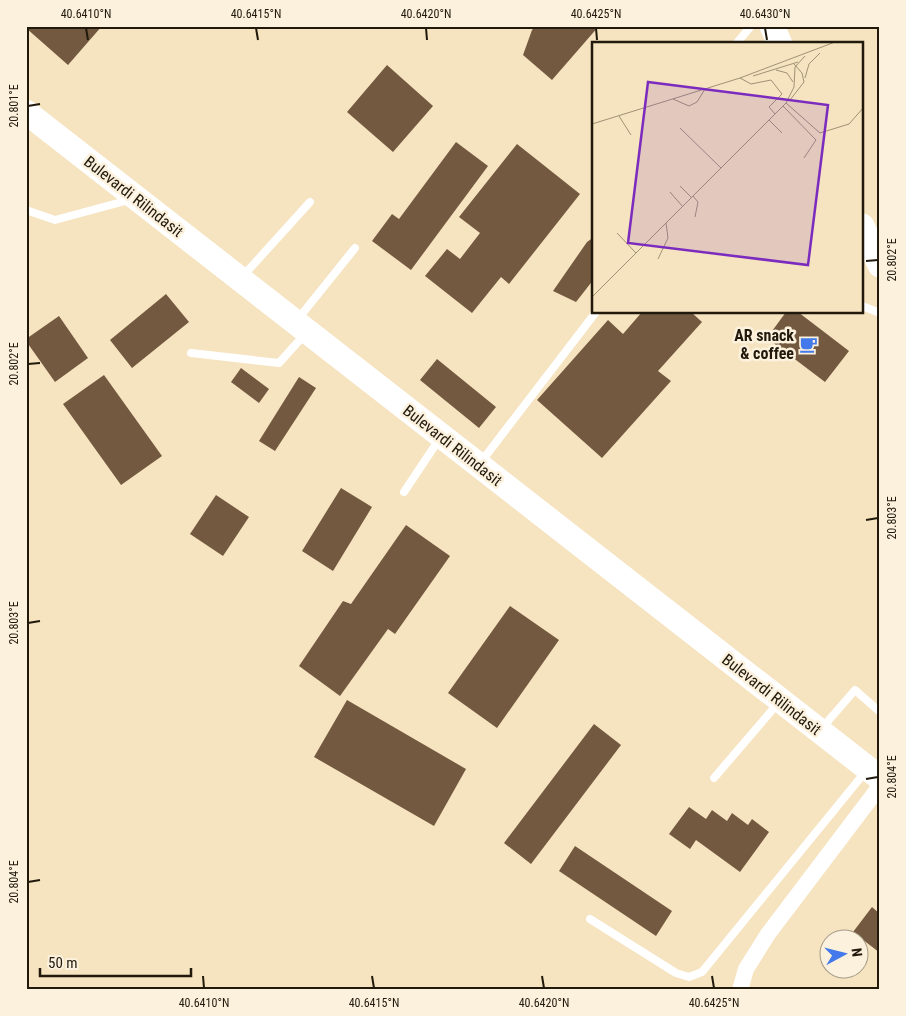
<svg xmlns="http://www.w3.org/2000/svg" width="906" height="1016" viewBox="0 0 906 1016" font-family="'Roboto Condensed',sans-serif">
<rect width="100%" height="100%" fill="#f6e3bf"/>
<path fill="#745941" d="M26,26H102L68,65L26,28Z
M536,26H599L552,80L523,55L532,30Z
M387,65L433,106L393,152L347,112Z
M456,142L488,166L411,270L372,241L392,214L399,219Z
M517,144L580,194L509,284L501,277L472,313L425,276L447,249L460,259L480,233L459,217Z
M594,237V279L576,302L553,291L587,242Z
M166,294L189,322L132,368L110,340Z
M642,312H691L702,322L658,371L671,381L602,458L537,400L608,320L623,334Z
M786,312H798L849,351L825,382L767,338Z
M59,316L88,358L55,382L26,341V339Z
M437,359L496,407L479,428L420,380Z
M241,368L269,389L259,403L231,382Z
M104,375L162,456L121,485L63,404Z
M299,377L316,388L275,451L259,441Z
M341,488L372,507L333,571L302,551Z
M216,495L249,517L223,556L190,534Z
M406,525L450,556L395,634L388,629L340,696L299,666L343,601L351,604Z
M510,606L559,640L497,728L448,693Z
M347,700L466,769L434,826L314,757Z
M594,724L621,745L531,864L504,843Z
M689,807L706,819L712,810L727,821L732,813L748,825L752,819L769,832L740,872L696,840L690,849L669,834Z
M575,846L672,911L656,936L559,871Z
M872,907L880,914V953L853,932Z"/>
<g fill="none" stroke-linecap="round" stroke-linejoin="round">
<path stroke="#fff" stroke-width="8" d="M736,44L751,26
M26,210L55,220L129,200
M243,276L310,202
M862,306L880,313
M298,319L355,248
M191,353L279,363L306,333
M481,462L596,312
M404,492L440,438
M822,728L855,690L880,712
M714,778L779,702
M590,919L676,973L689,977L702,972L866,771"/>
<path stroke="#fff" stroke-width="16" d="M740,990L746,969L768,934L880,786"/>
<path stroke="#fff" stroke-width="25" d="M772,26L780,44
M26,112L880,778
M862,226L880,265"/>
</g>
<path fill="none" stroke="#20190c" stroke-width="2" d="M86,28L88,40M256,28L258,40M426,28L427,40M596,28L597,40M765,28L767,40M28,106L40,104M866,261L878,260M28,364L40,363M866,520L878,518M28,623L40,621M866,779L878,777M28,882L40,880M203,976L204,988M372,976L374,988M542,976L544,988M712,976L714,988"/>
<defs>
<symbol id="cafe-bare" viewBox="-9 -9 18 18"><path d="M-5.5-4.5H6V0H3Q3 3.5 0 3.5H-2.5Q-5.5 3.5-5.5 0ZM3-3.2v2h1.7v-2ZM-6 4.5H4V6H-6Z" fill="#4379ea" stroke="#fcf1dc" stroke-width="2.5" paint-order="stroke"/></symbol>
</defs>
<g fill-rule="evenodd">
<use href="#cafe-bare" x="796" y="332" width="25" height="25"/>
</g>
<g text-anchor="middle" stroke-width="5" stroke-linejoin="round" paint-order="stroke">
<g font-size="16" fill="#20190c" stroke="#fcf1dc">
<text transform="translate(134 196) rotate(38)" y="6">Bulevardi Rilindasit</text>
<text transform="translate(453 445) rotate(38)" y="6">Bulevardi Rilindasit</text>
<text transform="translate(772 694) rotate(38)" y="6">Bulevardi Rilindasit</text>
</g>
<g font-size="16" font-weight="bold" fill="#20190c" stroke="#fcf1dc" text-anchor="end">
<text x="794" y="341">AR snack<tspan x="794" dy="18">&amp; coffee</tspan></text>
</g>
</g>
<g transform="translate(592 42)">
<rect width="271" height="271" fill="#f6e3bf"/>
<path fill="none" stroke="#a09277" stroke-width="1" d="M184,28L195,31L201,40M161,34L206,20M148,36L159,42L179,38L190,52L177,65L183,72M213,36L217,22L228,11M81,57L97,64L105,60L113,47M198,58L212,40L210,31L202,22M194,61L228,91L257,82L272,65M191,64L224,98L212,116M27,74L39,93M177,78L190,91M0,82L148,36L243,0M88,86L129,126M88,144L100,156M78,150L91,165M101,154L106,160L103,175M25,191L44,211M66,217L76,196L74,181M0,255L194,61L202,45L203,25L213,14"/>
<path fill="#7b2cbf" fill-opacity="0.15" stroke="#7b2cbf" stroke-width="2.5" d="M56,40L236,63L216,223L36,201Z"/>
<rect width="271" height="271" fill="none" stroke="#20190c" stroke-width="2.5"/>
</g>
<rect width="906" height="1016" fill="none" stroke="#fcf1dc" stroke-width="55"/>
<g transform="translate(844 954) rotate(83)"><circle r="24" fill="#fcf1dc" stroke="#a49b89"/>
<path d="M0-4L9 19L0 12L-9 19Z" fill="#4379ea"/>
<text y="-8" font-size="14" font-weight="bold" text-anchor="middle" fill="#20190c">N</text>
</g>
<path d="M40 968v8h151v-8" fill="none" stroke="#20190c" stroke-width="2.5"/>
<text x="48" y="968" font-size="15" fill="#20190c" stroke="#fcf1dc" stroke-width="4" paint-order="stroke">50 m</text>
<rect x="28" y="28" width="850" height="960" fill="none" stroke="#20190c" stroke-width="2"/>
<g font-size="12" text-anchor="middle" fill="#20190c">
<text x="86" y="18">40.6410°N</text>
<text x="256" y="18">40.6415°N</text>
<text x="426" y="18">40.6420°N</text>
<text x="596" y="18">40.6425°N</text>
<text x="765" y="18">40.6430°N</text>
<text transform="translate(14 106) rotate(-90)" y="4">20.801°E</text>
<text transform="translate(892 260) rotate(-90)" y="4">20.802°E</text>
<text transform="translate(14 364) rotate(-90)" y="4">20.802°E</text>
<text transform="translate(892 518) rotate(-90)" y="4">20.803°E</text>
<text transform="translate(14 623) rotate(-90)" y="4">20.803°E</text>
<text transform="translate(892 777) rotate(-90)" y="4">20.804°E</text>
<text transform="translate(14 882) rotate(-90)" y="4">20.804°E</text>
<text x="204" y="1007">40.6410°N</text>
<text x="374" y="1007">40.6415°N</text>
<text x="544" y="1007">40.6420°N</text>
<text x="714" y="1007">40.6425°N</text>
</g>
</svg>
